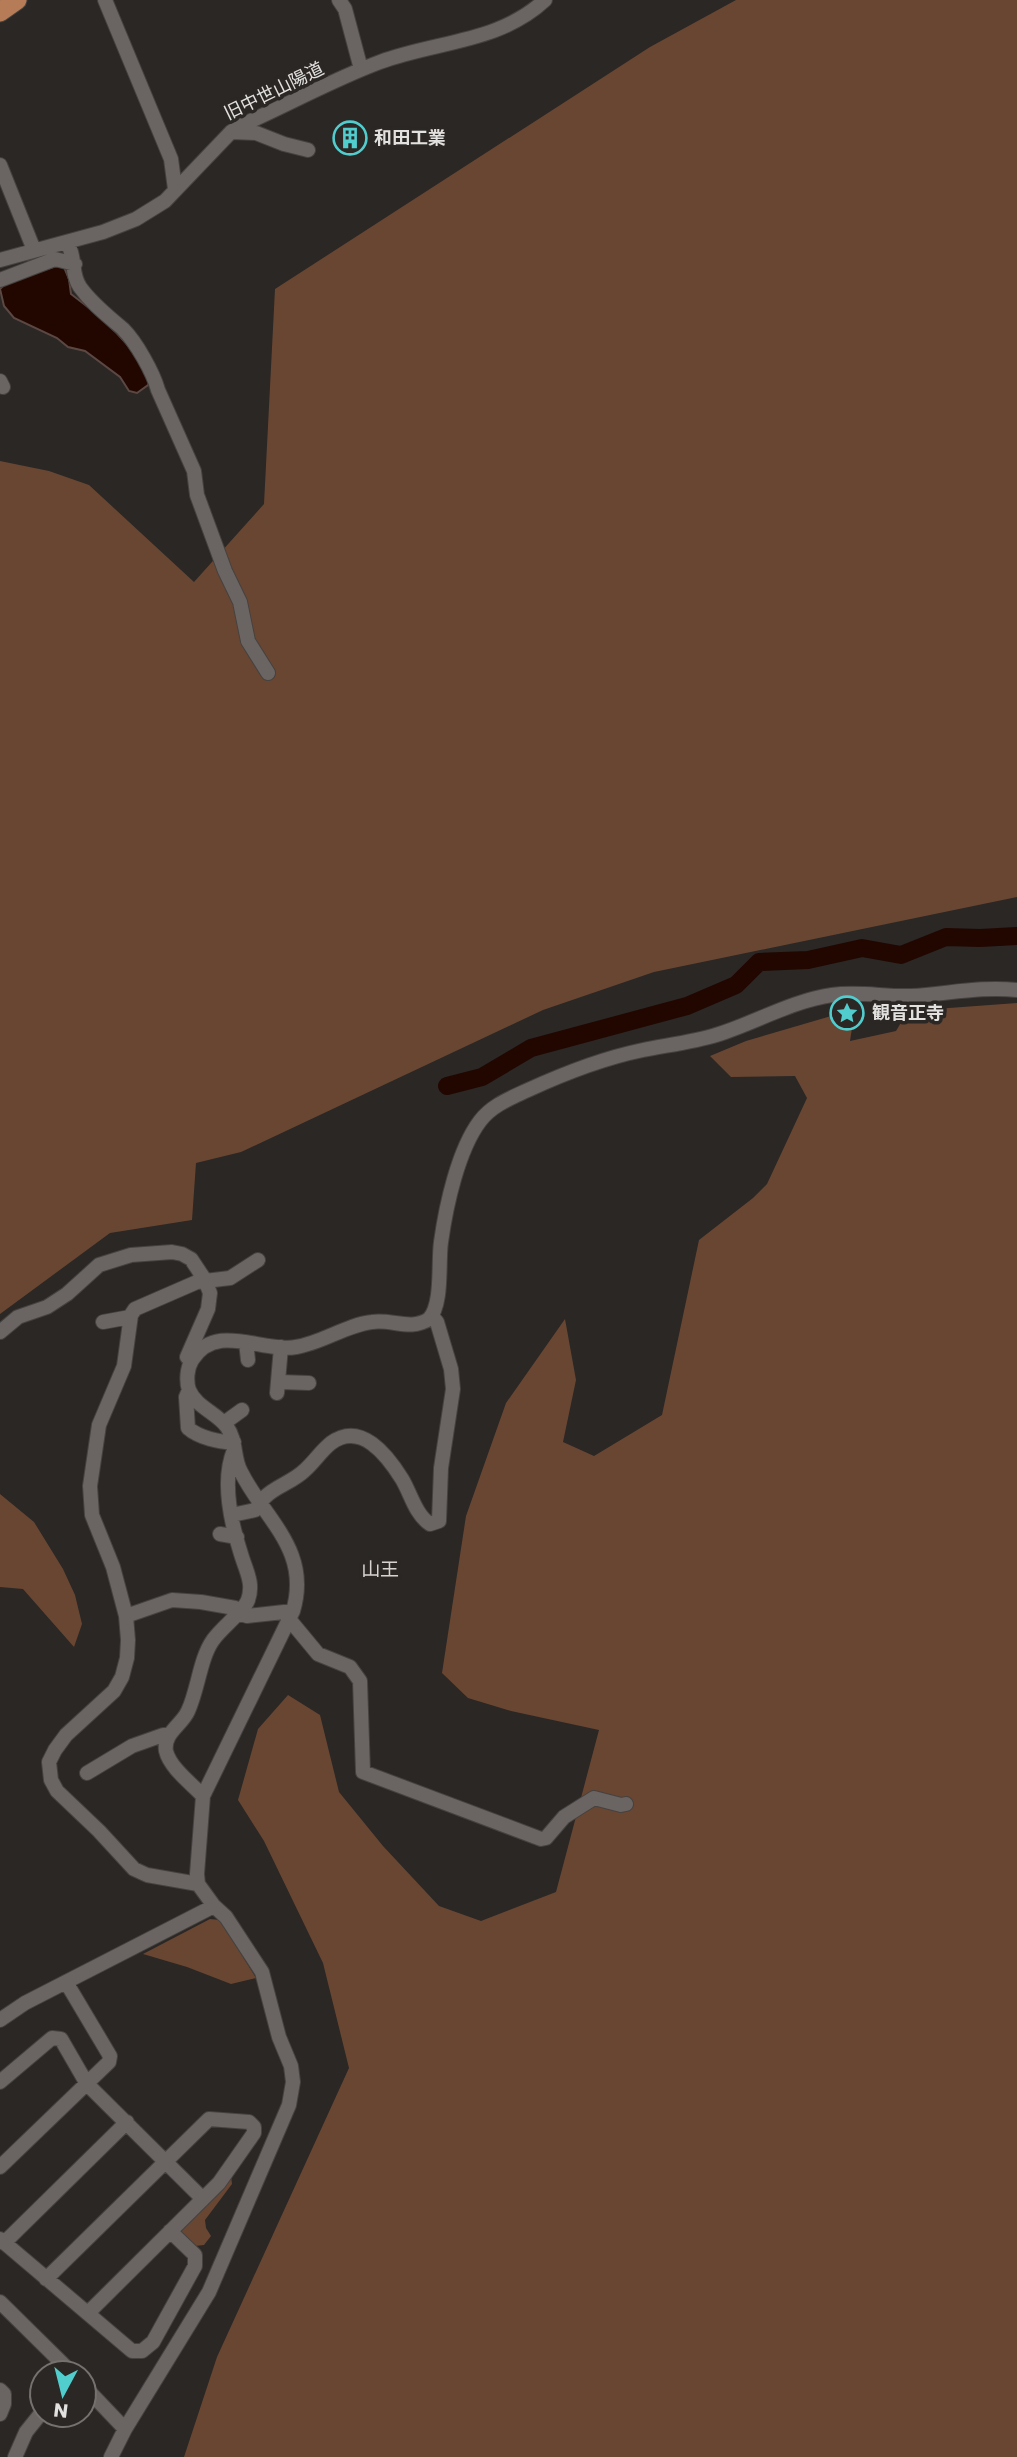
<svg xmlns="http://www.w3.org/2000/svg" width="1017" height="2457" viewBox="0 0 1017 2457" font-family="Poppins,'Noto Sans JP',sans-serif">
<rect width="100%" height="100%" fill="#2a2725"/>
<path fill="#694632" d="M736,0H1017V897L654,972L543,1010L241,1152L196,1163L192,1220L110,1233L0,1314V461L49,471L89,485L194,582L264,504L275,289L650,47Z
M1017,1003V2457H184L217,2357L349,2068L323,1963L264,1841L238,1800L258,1729L288,1695L320,1715L339,1792L383,1846L439,1906L481,1921L556,1892L599,1730L511,1711L468,1698L442,1673L466,1516L506,1403L565,1319L576,1380L563,1442L594,1456L662,1415L699,1240L753,1198L767,1184L807,1098L795,1076L731,1077L710,1056L746,1041L855,1009L850,1041L896,1031L908,1011Z
M0,1494L34,1522L63,1569L75,1595L82,1624L74,1647L23,1589L0,1587Z
M210,1919L220,1920L256,1978L231,1984L187,1967L143,1954Z
M231,2175L232,2184L205,2220L206,2228L211,2236L204,2245L195,2246L181,2234V2227Z"/>
<path fill="#220700" stroke="#5c4843" stroke-width="2" d="M56,266L64,267L69,279L71,294C103,318 132,344 151,379L148,385L137,393L129,391L120,377L85,351L68,347L57,338L14,318L4,306L0,289L6,283Z"/>
<g fill="none" stroke-linecap="round" stroke-linejoin="round">
<path stroke="#220700" stroke-width="18" d="M447,1086L482,1077L531,1048L687,1006L736,985L759,962L808,960L862,948L901,955L946,937L980,938L1017,936"/>
<defs>
<path id="minor" d="M105,0L171,159L175,189
M339,0L345,9L361,69
M232,132L256,133L284,144L308,150
M0,165L34,250
M67,242C77,260 70,272 80,287C92,304 108,316 123,329C136,342 153,372 158,390L194,471L197,495L225,571L240,602L248,641L268,673
M0,260L103,232L136,219L165,201L231,132L242,125C287,105 334,79 380,62C436,41 499,43 545,0
M0,280L55,259L75,264
M0,381L3,387
M103,1322L130,1317
M0,1332L18,1317L47,1307L67,1294L99,1265L131,1255L172,1252L182,1254L191,1259L205,1280L210,1293L208,1309L187,1357
M246,1342L248,1360
M280,1382L309,1383
M189,1390L186,1397L188,1428C198,1437 220,1443 234,1442
M277,1393L281,1347
M224,1423L242,1410
M232,1515L255,1510C259,1506 261,1501 265,1497C276,1486 293,1482 305,1470C314,1462 321,1451 331,1443C361,1421 387,1455 402,1479C411,1494 415,1514 430,1524L439,1521L441,1468L453,1389L451,1369L437,1322L432,1316
M220,1534L237,1537
M126,1616L172,1600L201,1602L235,1608L241,1614L247,1616L293,1611
M289,1619L318,1654L350,1667L360,1681L363,1772L541,1839L546,1838L564,1817L594,1798L621,1805L626,1804
M87,1773L132,1746L163,1735H168
M203,1796C192,1784 170,1768 166,1751C163,1733 182,1725 188,1711C198,1690 200,1658 213,1640C221,1628 244,1611 248,1600C254,1583 246,1571 241,1554C231,1523 221,1481 234,1450
M198,1884L147,1875L134,1869L99,1831L57,1791L51,1780L49,1762L55,1750L66,1735L114,1691L122,1677L127,1658L128,1640L126,1616L113,1567L92,1515L90,1486L99,1425L124,1366L131,1315L135,1309L197,1282L230,1278L258,1260
M0,2020L25,2003L214,1906
M0,2082L52,2038L61,2039L87,2084L203,2199
M0,2167L109,2062L110,2056L66,1982
M0,2239L132,2351H142L153,2342L195,2266V2255L170,2231
M4,2243L127,2122
M46,2279L209,2119L249,2122L254,2127V2133L219,2183L88,2313
M0,2302L72,2373
M84,2386L125,2429
M0,2390L4,2394V2404L0,2414
M15,2457L26,2432L42,2412
M111,2457L125,2429L209,2292L289,2105L293,2082L291,2066L279,2037L262,1972L226,1917L214,1906L198,1884L197,1874L203,1796L293,1611C311,1550 265,1520 241,1472C233,1458 237,1441 227,1427C217,1413 196,1407 189,1390C186,1381 187,1368 192,1360C216,1321 262,1353 296,1347C322,1343 346,1325 372,1322C392,1319 411,1331 429,1319C443,1304 438,1263 441,1242C446,1206 458,1150 480,1121C492,1105 511,1098 528,1090C565,1073 604,1058 643,1050C668,1045 693,1042 716,1035C755,1023 791,1001 832,995C858,991 885,997 911,996C947,994 981,986 1017,990"/>
<path id="major" d="M0,12L17,0"/>
</defs>
<use href="#minor" stroke="#454240" stroke-width="16"/>
<use href="#major" stroke="#454240" stroke-width="21"/>
<use href="#minor" stroke="#6a6563" stroke-width="14"/>
<use href="#major" stroke="#b67c58" stroke-width="19"/>
</g>
<defs>
<symbol id="building-ring" viewBox="-11 -11 22 22"><circle r="9.5" fill="#2a2725" stroke="#52cdce" stroke-width="1.5"/><path d="M-4-6H4V6H1V3H-1V6H-4ZM-2.5-4.3h1.7v1.8h-1.7ZM.8-4.3h1.7v1.8H.8ZM-2.5-1h1.7V.8h-1.7ZM.8-1h1.7V.8H.8Z" fill="#52cdce"/></symbol>
<symbol id="sight-ring" viewBox="-11 -11 22 22"><circle r="9.5" fill="#2a2725" stroke="#52cdce" stroke-width="1.5"/><path d="M0-6L1.8-2.2L6-1.7L2.9 1.2L3.7 5.4L0 3.3L-3.7 5.4L-2.9 1.2L-6-1.7L-1.8-2.2Z" fill="#52cdce"/></symbol>
</defs>
<g fill-rule="evenodd">
<use href="#building-ring" x="331" y="119" width="38" height="38"/>
<use href="#sight-ring" x="828" y="994" width="38" height="38"/>
</g>
<g text-anchor="middle" stroke-width="7" stroke-linejoin="round" paint-order="stroke">
<g font-size="18" fill="#e3e1df" stroke="#2a2725">
<text transform="translate(274 91) rotate(-26)" y="6">旧中世山陽道</text>
</g>
<g font-size="18" font-weight="bold" fill="#e3e1df" stroke="#2a2725" text-anchor="start">
<text x="374" y="144">和田工業</text>
<text x="872" y="1019">観音正寺</text>
</g>
<g font-size="19" fill="#d8d3d0" stroke="#2a2725">
<text x="380" y="1576">山王</text>
</g>
</g>
<g transform="translate(63 2394) rotate(187)"><circle r="33" fill="#2a2725" stroke="#74716f" stroke-width="2"/>
<path d="M0-5L12 26L0 18L-12 26Z" fill="#52cdce"/>
<text y="-10" font-size="19" font-weight="bold" text-anchor="middle" fill="#e3e1df">N</text>
</g>
</svg>
